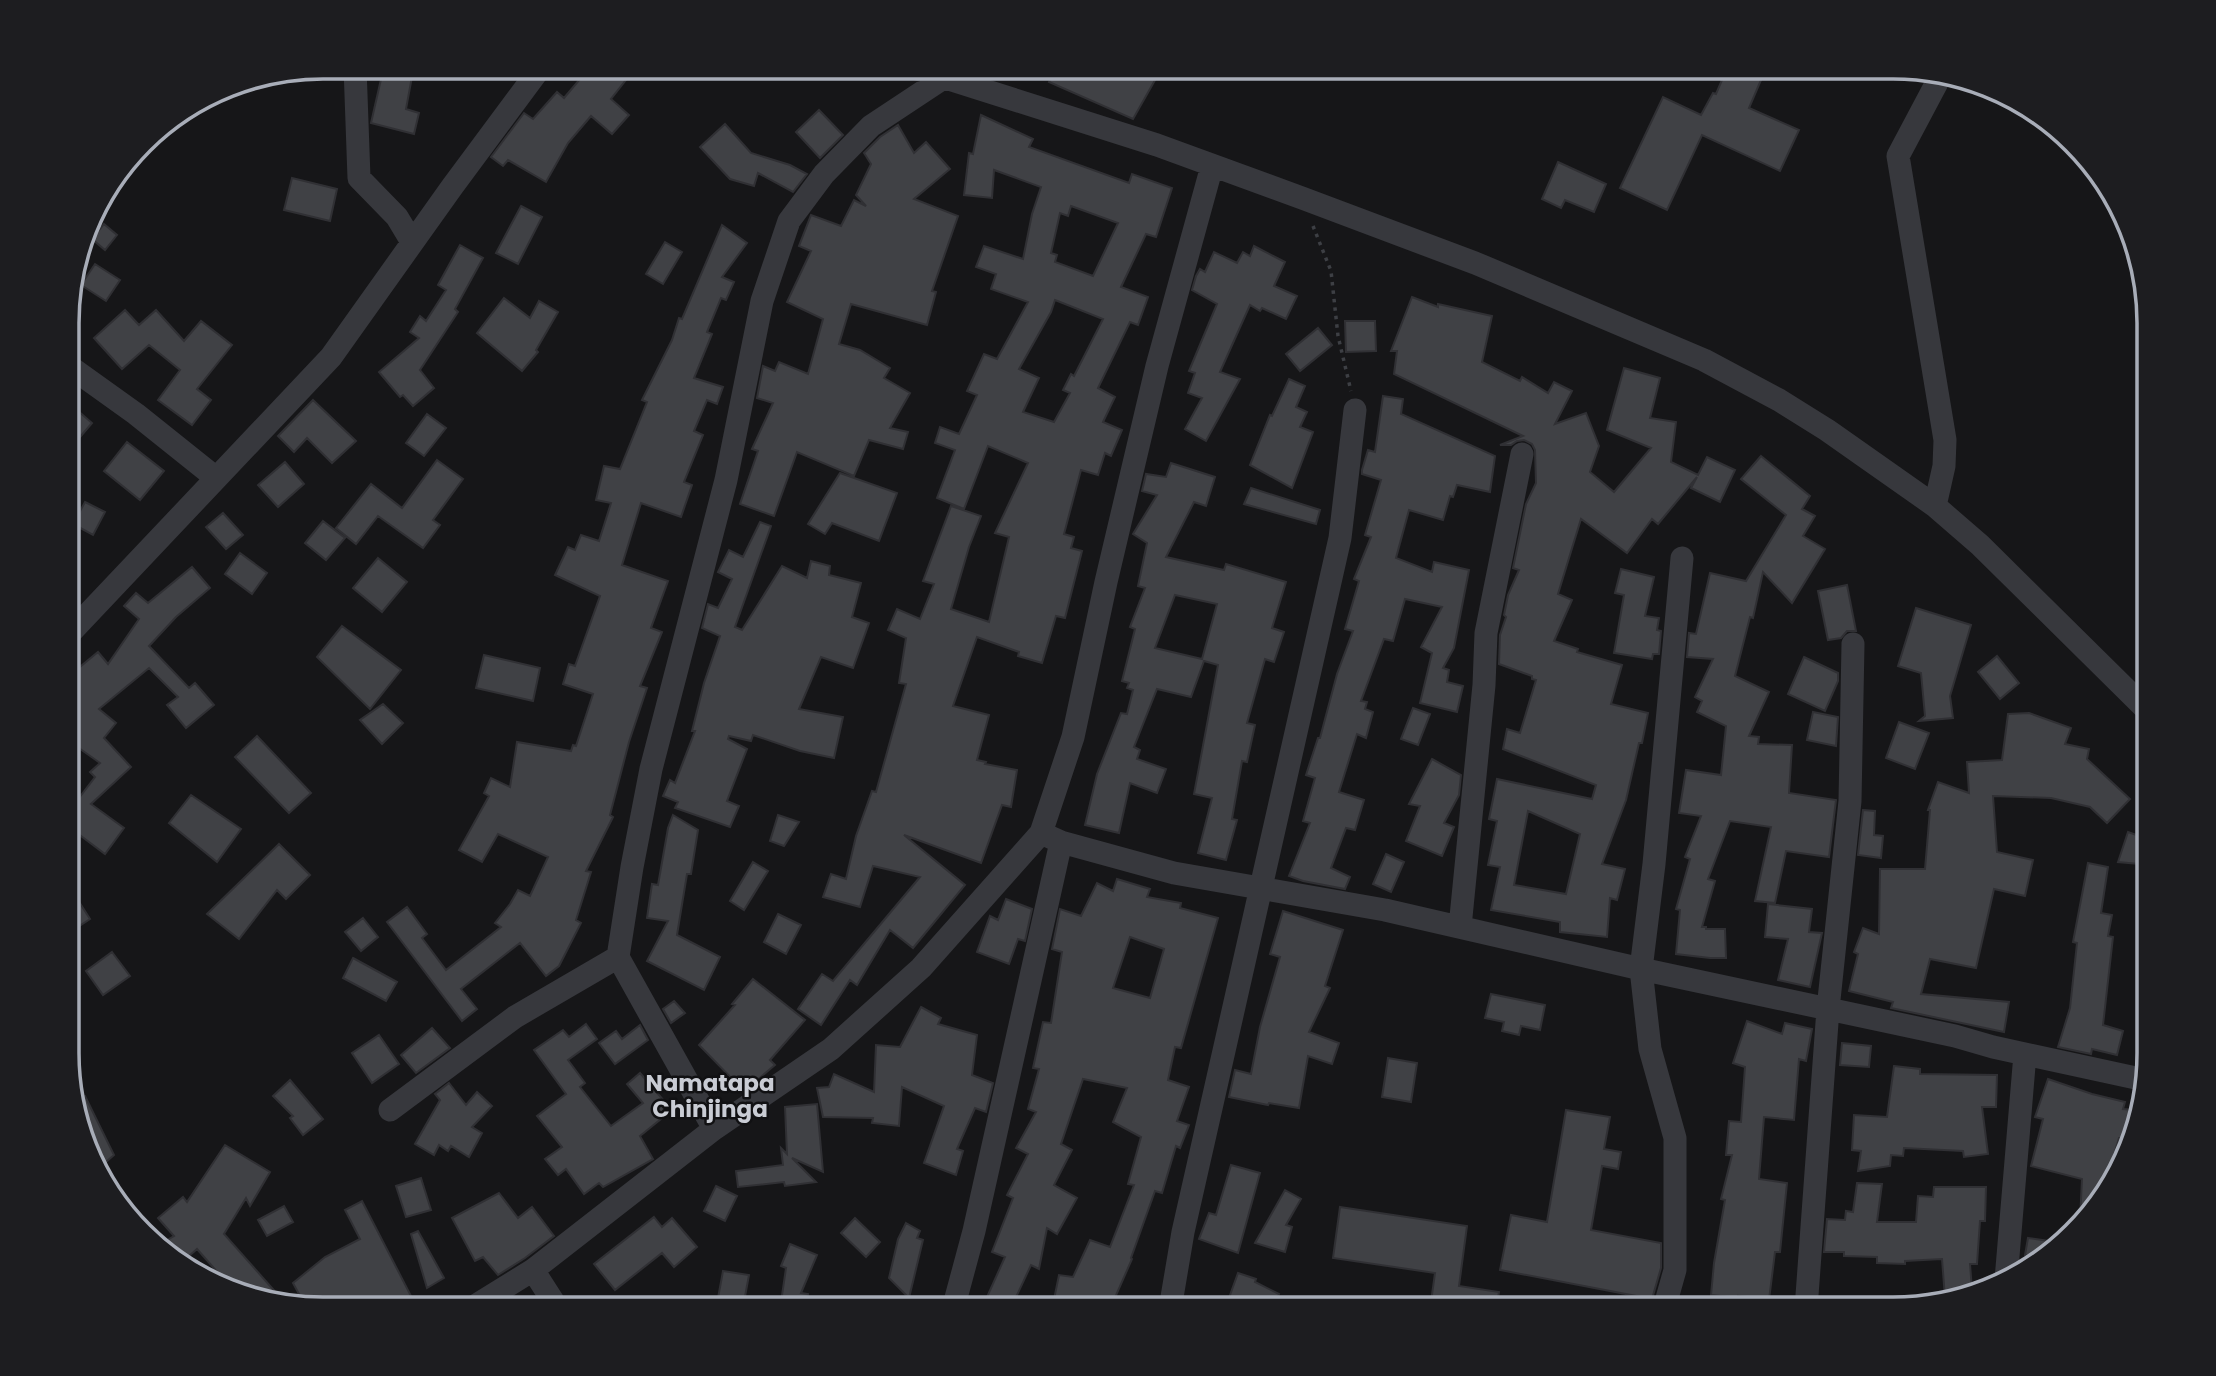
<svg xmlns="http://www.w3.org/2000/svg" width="2216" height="1376" viewBox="0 0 2216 1376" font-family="Poppins,sans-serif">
<rect width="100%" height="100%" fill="#161618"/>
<path fill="#404145" stroke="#303034" stroke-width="2" fill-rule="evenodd" d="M384,66H414L406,109L419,113L414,134L371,123Z
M591,66H637L611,99L629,115L612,134L591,116L568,143L546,182L508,160L503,166L491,157L524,113L533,119L557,92L564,98Z
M1057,66H1163L1133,119L1049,82Z
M1728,66H1767L1749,108L1799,130L1780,171L1702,135L1667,210L1620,188L1663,97L1701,115L1713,93L1716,94Z
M819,110L843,135L820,158L796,132Z
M981,115L1033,139L1029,147L1129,183L1132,174L1172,188L1156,237L1146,234L1121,287L1148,297L1138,325L1130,322L1098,388L1115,397L1103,422L1122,430L1111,456L1105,453L1098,475L1081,470L1064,534L1074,537L1071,548L1082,551L1065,618L1056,616L1042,663L1018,656L1019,652L977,637L953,706L989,715L977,760L986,762L985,764L1017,770L1011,807L1002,805L981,863L904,835L965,885L913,948L890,930L857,985L850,980L821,1025L798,1009L822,974L833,981L920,877L873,866L860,907L823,897L831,874L846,879L856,836L872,791L876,792L906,684L899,683L906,638L888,630L897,609L920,619L934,584L923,581L951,506L981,516L969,547L951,609L989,622L1009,537L995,533L1028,463L988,446L964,509L937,498L955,450L935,443L940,427L959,434L977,395L967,391L984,354L997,359L1028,302L991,289L996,274L976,267L984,246L1023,259L1032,214L1041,187L994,170L992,198L964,195L969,153L973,154ZM1071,206L1118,223L1093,276L1055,262L1057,255L1051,253L1060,213L1068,216ZM1055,300L1103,319L1074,376L1071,374L1063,390L1070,393L1054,422L1023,412L1039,378L1019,369L1051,312Z
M725,124L751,153L790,165L807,174L793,192L758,173L754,186L730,179L700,147Z
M898,125L914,153L926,142L950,169L914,199L958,216L932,291L936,292L927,325L851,304L839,344L860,350L890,368L884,378L910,393L890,428L908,432L903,449L869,440L854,476L797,452L774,516L740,504L758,451L752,449L773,403L757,398L763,366L775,371L779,362L808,374L823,319L787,302L811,251L799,246L811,215L841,226L854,200L866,206L856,195L871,164L864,153L880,137Z
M1558,162L1606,184L1594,212L1565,200L1561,208L1542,199Z
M292,178L337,189L330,221L284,210Z
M521,206L542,217L518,264L496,253Z
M104,224L117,235L105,250L92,239Z
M722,225L747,243L722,277L734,282L726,300L721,298L707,332L712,334L694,378L723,387L717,404L707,400L694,431L703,435L684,482L692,485L681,517L641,503L622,565L668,581L651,628L662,632L640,686L647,688L629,742L610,815L613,817L586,871L591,872L576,920L581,923L559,966L546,976L520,943L461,989L477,1009L462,1021L387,922L407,907L427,934L422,938L446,970L501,927L495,923L510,904L518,890L530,896L548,857L498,834L482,862L459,850L489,796L484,793L491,778L510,787L517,742L571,751L573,745L576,746L593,694L563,684L569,664L575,666L600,596L555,575L568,547L575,550L581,535L599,541L611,503L596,500L604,466L620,469L647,402L642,400L672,340L679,318L682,319Z
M665,242L682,252L663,284L646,274Z
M460,245L483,258L455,309L458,312L420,370L434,388L413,406L403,395L400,397L379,372L419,338L410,332L420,316L426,321L446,290L438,285Z
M1254,246L1285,262L1274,286L1297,296L1286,319L1262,308L1260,311L1250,305L1220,372L1240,379L1206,441L1185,429L1202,398L1188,393L1195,373L1189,371L1217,304L1192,290L1196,276L1200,269L1205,272L1214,252L1237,263L1243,252L1250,256Z
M95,264L120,280L106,301L81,285Z
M1412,297L1438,307V304L1492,316L1482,362L1520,381L1522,377L1548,393L1554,382L1572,391L1555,424L1586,413L1599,446L1590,472L1614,492L1651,448L1607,430L1624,368L1660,378L1650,418L1676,422L1671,462L1698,475L1707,457L1735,470L1720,502L1691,488L1697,477L1658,524L1652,519L1627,553L1581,519L1558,594L1572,600L1554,641L1578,649L1577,652L1622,665L1611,704L1648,713L1642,743H1639L1626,800L1602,864L1625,869L1617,900L1610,898L1607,937L1560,932V922L1491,910L1500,867L1488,865L1497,821L1489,819L1497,779L1592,799L1596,785L1503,749L1507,729L1520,733L1536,680L1532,679V676L1499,664L1500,635L1506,617L1504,615L1508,595L1519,570L1513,568L1526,504L1536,483L1535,450L1532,444L1524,440L1517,441L1511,445H1500L1523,436L1394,374L1397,351H1391ZM1528,811L1580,834L1566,894L1514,885Z
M504,298L530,318L539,301L558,312L536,350L538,352L522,371L477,333Z
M125,310L139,325L156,310L184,341L201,321L232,345L197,389L211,400L192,425L158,400L180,370L149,345L122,369L94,338Z
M1345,321H1375L1376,351L1346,352Z
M1318,328L1332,345L1300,371L1286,354Z
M1289,379L1305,386L1296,407L1307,412L1300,427L1313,432L1292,488L1250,465L1270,415L1272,416Z
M1383,396L1403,399L1401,414L1495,456L1490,492L1457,485L1453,497L1450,496L1443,520L1409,510L1396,558L1432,572L1434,562L1469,570L1454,648L1443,668L1449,670L1447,682L1463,686L1457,712L1420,703L1432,653L1421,647L1442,607L1405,599L1393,641L1384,639L1361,701L1367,702L1365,709L1373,712L1366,738L1357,734L1339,792L1364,800L1355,830L1346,828L1331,868L1350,877L1345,889L1303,881L1289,876L1310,823L1303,821L1315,778L1306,775L1318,738H1320L1337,674L1353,631L1345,629L1359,581L1354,579L1371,537L1365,535L1381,480L1362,474V470L1368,450L1375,452Z
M313,400L356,441L332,463L307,438L294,452L278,436Z
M69,403L92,423L69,450Z
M427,414L446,428L424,456L406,443Z
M127,442L164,471L140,500L104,471Z
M1761,456L1810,496L1802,509L1815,516L1803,536L1825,549L1792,603L1763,572L1753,618L1750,617L1735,676L1769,692L1749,736L1759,737L1758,744L1792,745L1789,793L1836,800L1829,857L1786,851L1775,903L1755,901L1771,827L1730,821L1708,879L1715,881L1702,927H1706V929H1725L1726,958H1710L1676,954L1680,910L1676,909L1690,859L1685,857L1701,816L1679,813L1686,770L1721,775L1726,726L1697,712L1702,701L1695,697L1713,659L1687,657L1689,633L1696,634L1710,573L1746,581L1786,515L1741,479Z
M437,460L463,479L433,520L440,525L423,548L378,516L356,544L336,528L371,484L402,508Z
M285,462L304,484L278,507L258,485Z
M1171,463L1215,477L1206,506L1194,502L1166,557L1224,570L1226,564L1286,582L1272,628L1284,632L1274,662L1265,659L1247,723L1255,725L1247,762L1242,761L1232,819L1237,820L1226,860L1198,853L1212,798L1194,794L1218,665L1204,661L1191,697L1157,689L1134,747L1140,750L1137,759L1166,769L1157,793L1130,783L1119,833L1085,825L1097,774L1121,713L1127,714L1133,690L1127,688L1129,683L1122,681L1135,629L1130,627L1145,588L1138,586L1147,543L1133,534L1157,495L1142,491L1146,474L1166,477ZM1175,595L1217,604L1202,659L1155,648Z
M840,473L897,493L879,541L832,523L825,534L808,524Z
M1251,488L1320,510L1316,524L1244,504Z
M85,502L105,512L93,535L73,524Z
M223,513L243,535L226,549L206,527Z
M323,521L345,538L326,560L305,543Z
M760,522L771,526L735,627L742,630L782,566L807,578L811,561L830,566L829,575L861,583L852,617L869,623L853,668L821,657L799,709L843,717L834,758L800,751L753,735L751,741L729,736L728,739L747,749L727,801L739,806L730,827L675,808L678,802L663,796L670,780L675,783L695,731H692L704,683L720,636L702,628L708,604L718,608L732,579L718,572L729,550L743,557Z
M240,553L267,573L252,594L225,574Z
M378,558L407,582L382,612L353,588Z
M192,567L210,588L176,617L149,646L189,688L195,683L214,705L186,728L167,705L178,697L149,668L99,709L116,723L104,738L131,767L91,804L124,828L105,854L69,827V811L95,777L90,772L100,763L69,741V676L98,652L108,664L139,619L124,606L136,593L148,603Z
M1621,569L1654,577L1645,616L1659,618L1657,630L1661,631L1659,654H1653L1652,659L1614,653L1624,595L1615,593Z
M1847,585L1856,631H1847L1841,638L1828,640L1818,591Z
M1916,608L1971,625L1950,696L1953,718L1919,721L1925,716L1921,673L1898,666Z
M342,626L401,670L370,709L317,657Z
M484,655L540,668L533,701L476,688Z
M1997,656L2019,683L2000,699L1978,672Z
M1804,657L1838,673V681L1825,711L1788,694Z
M383,704L403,723L382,744L360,720Z
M1413,708L1430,714L1418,745L1401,739Z
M1813,712L1838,717L1836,746L1807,740Z
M2029,713L2071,728L2065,744L2089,749L2087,759L2130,799L2107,823L2090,807L2051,798L1993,796L1997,852L2033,860L2025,896L1994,889L1976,968L1930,959L1921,994L2009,1002L2004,1032L1891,1008L1893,1002L1849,991L1858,954L1854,952L1863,928L1879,934L1880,869H1925L1930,810H1928L1938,782L1969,793L1967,762L2002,760L2008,714Z
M1899,722L1929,733L1915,769L1886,758Z
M257,736L311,793L289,813L235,757Z
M1432,759L1461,775L1459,795L1444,823L1454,827L1442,856L1406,841L1420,806L1409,804Z
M191,795L241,829L217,862L169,823Z
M1863,810L1875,811L1874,835L1883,836L1881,858L1858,855Z
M673,815L698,830L691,874H687L677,935L720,957L704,990L647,961L668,921L647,918L652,884L658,885L668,828Z
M778,815L799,822L784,846L770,841Z
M2128,832L2148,839L2139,864L2118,862Z
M279,844L310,875L286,899L277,890L239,939L207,914Z
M1386,854L1404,862L1391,892L1373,884Z
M753,862L768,871L744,910L730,901Z
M2088,863L2108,867L2101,913L2112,915L2108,936L2113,937L2103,1025L2123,1031L2117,1055L2092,1049L2091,1054L2058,1047L2070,1008L2077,943L2073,942Z
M1117,879L1150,889L1147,897L1181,903L1180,908L1218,918L1181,1048L1175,1047L1168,1080L1189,1087L1177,1121L1189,1125L1180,1148L1176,1146L1162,1193L1155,1191L1131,1258L1132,1259L1110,1309H1052L1059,1275L1073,1277L1090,1240L1110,1247L1134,1185L1128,1184L1141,1137L1113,1122L1127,1088L1083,1079L1061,1144L1072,1150L1054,1185L1077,1198L1057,1234L1047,1228L1039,1269L1031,1265L1011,1308L987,1297L1005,1257L992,1252L1013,1198L1007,1195L1028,1154L1016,1148L1036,1112L1028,1109L1039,1069L1033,1068L1043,1022L1051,1023L1062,952L1052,949L1060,909L1081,916L1097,883L1113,891ZM1130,937L1164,949L1150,998L1113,988Z
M69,886L90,919L69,933Z
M1006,899L1032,909L1025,941L1018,939L1009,964L977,952L990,916L998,920Z
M1768,904L1812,909L1809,932L1822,933L1810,987L1778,980L1788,939L1765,937Z
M1283,911L1343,930L1325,986L1330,988L1309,1032L1339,1043L1332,1064L1308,1056L1299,1108L1269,1103L1268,1105L1229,1097L1235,1070L1251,1074L1260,1027L1280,957L1270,954Z
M778,914L801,925L786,954L764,942Z
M363,918L378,937L361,951L345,932Z
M112,952L130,976L103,995L86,971Z
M353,958L397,982L386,1001L343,978Z
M753,979L805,1020L770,1060L775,1065L744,1091L699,1045L735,1005L732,1004Z
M1491,994L1545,1005L1540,1030L1521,1026L1519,1035L1502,1031L1504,1022L1485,1018Z
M674,1001L685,1013L671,1023L663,1009Z
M921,1007L941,1018L938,1024L977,1035L972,1075L993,1083L986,1112L975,1108L957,1149L963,1151L956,1175L924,1163L944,1106L902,1087L899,1126L872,1123L873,1118L823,1117L817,1088L829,1087L834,1074L874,1092L876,1045L900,1047Z
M1747,1021L1782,1034L1785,1023L1812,1029L1806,1061L1799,1059L1794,1120L1764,1117L1759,1179L1787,1183L1780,1252H1775L1769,1300L1738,1296V1298L1711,1295L1714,1263L1725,1200L1721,1199L1732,1155H1726L1729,1121L1741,1122L1745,1067L1733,1063Z
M586,1024L597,1039L568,1060L585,1083L580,1087L611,1126L643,1103L627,1084L640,1073L672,1110L640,1136L653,1159L603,1187L599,1183L584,1194L566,1169L558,1175L545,1159L562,1147L537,1116L566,1094L534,1050L563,1030L569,1037Z
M640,1025L648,1040L615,1064L599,1043L616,1031L622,1039Z
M432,1028L450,1048L416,1073L401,1055Z
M379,1035L399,1064L372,1083L352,1053Z
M1842,1043L1871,1046L1869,1067L1840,1065Z
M1388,1058L1417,1063L1411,1102L1382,1097Z
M1894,1066L1920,1069V1074L1997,1075L1996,1107H1982L1988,1154L1964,1157L1963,1151L1904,1148L1903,1156L1891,1155L1890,1166L1858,1171L1861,1151L1852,1150L1854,1115L1887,1117Z
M2048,1079L2092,1094L2125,1102L2123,1109L2135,1110L2126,1139L2119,1138L2105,1185L2104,1198L2080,1220L2082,1179L2031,1166L2043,1119L2035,1117Z
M290,1080L323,1119L303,1135L290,1118L293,1116L273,1096Z
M449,1083L466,1105L477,1092L492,1106L472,1127L482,1133L469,1157L451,1146L448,1151L439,1145L434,1155L415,1144L440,1100L435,1094Z
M85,1096L114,1155L106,1162H97L74,1101Z
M817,1104L823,1172L792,1158L816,1182L785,1186L784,1182L738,1187L736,1171L783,1165L781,1148L787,1154L785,1107Z
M1566,1110L1610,1117L1604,1149L1621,1152L1618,1169L1602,1166L1591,1230L1661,1243V1268L1652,1299L1500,1270L1511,1215L1547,1222Z
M225,1145L270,1172L250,1206L246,1198L224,1234L287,1305L256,1301L234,1291L197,1249L179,1265L159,1245L174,1236L158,1218L183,1197L187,1202Z
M1231,1165L1260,1173L1238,1253L1199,1239L1209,1213L1216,1215Z
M421,1178L431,1210L406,1217L396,1186Z
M1857,1183L1882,1184L1877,1222H1916L1918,1196L1933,1197L1934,1187H1986L1985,1221H1980L1977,1264H1970L1972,1290L1945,1298L1942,1259L1905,1261V1264L1877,1263V1257L1844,1256V1252H1824L1827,1219L1845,1220L1846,1211L1853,1212Z
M716,1186L737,1196L725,1221L704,1211Z
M1285,1190L1301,1199L1286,1225L1292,1227L1285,1252L1255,1243Z
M499,1193L518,1218L532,1207L554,1236L525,1258L498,1275L483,1257L475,1261L452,1218Z
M362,1201L411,1296L399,1303L405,1309H322L306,1307L293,1283L325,1257L360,1239L345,1210Z
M284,1206L293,1222L267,1236L258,1220Z
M1340,1207L1467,1226L1459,1286L1499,1292L1496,1309H1430L1435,1273L1333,1258Z
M654,1217L662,1227L672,1218L697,1247L674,1267L662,1253L615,1290L594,1264Z
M855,1218L880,1242L866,1257L841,1233Z
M906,1223L920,1231L917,1238L923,1240L909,1298L889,1278L898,1239Z
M418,1231L444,1278L427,1288L411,1234Z
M2028,1238L2056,1242L2040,1258L2025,1255Z
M790,1244L817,1255L801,1293L808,1294L806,1309H780L786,1268L781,1266Z
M723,1271L749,1275L744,1302L718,1298Z
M1238,1273L1256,1279L1255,1282L1279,1294L1271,1309H1225Z"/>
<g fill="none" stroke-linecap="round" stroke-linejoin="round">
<path stroke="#3d3f44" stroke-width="3.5" stroke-dasharray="3.5 5" stroke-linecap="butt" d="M1313,226L1331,271L1338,336L1351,391"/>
<path stroke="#37383d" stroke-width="23" d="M355,67L359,178L397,217L412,242
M911,67L1157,145L1302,198L1475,263L1704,360L1779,400L1827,430L1935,506L1980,545L2149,712
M69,366L136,414L216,478
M1935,506L1944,466L1945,440L1898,156L1942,73
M69,634L331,357L452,187L541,67
M1041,833L1061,842L1174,873L1385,910L1641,969L1955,1036L1993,1047L2145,1080
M1460,927L1484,685L1486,633L1522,454
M390,1110L515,1017L618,957
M714,1129L618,957L632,867L651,769L726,480L762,301L789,221L824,174L871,126L945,77
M533,1270L558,1309
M2006,1280L2025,1054
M470,1309L533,1270L714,1129L831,1049L921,968L1041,833L1073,737L1106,582L1157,366L1212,166
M953,1309L974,1231L1061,842
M1170,1309L1183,1232L1340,538L1355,410
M1664,1309L1675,1270V1138L1650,1049L1641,969L1654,864L1682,558
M1806,1309L1828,1009L1850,801L1853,644"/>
</g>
<g text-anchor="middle" stroke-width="5" stroke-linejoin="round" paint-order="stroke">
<g font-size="23" font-weight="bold" fill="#c9ccd4" stroke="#111113">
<text x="710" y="1091">Namatapa<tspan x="710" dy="26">Chinjinga</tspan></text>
</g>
</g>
<path d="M0 0H2216V1376H0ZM323 79H1893A244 244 0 0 1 2137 323V1053A244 244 0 0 1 1893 1297H323A244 244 0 0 1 79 1053V323A244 244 0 0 1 323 79Z" fill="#1d1d20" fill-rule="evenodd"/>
<path fill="none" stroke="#a8adb8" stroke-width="3.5" d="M323 79H1893A244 244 0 0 1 2137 323V1053A244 244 0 0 1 1893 1297H323A244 244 0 0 1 79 1053V323A244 244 0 0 1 323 79Z"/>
</svg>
